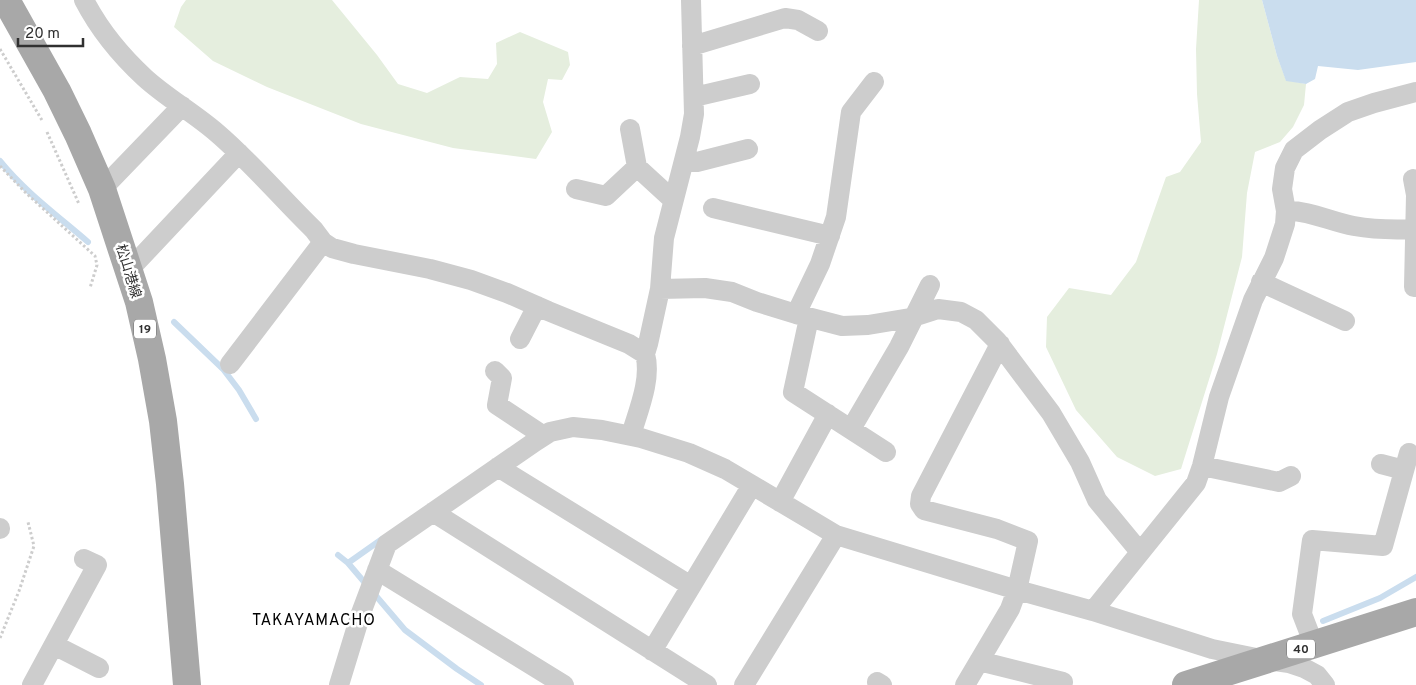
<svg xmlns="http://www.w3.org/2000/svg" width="1416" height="685" viewBox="0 0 1416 685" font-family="Overpass,'Noto Sans JP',sans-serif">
<rect width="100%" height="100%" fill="#fff"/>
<path fill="#e5eede" d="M186,0H332L377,55L398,84L427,93L460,77L488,79L497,64L496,43L520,32L568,52L570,65L562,80L548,79L543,102L552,132L536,159L453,148L361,124L267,87L213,61L174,27L181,7Z
M1199,0H1262L1277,56L1286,80L1306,84L1304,105L1293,127L1280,142L1255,152L1247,193L1242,257L1217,354L1181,469L1155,476L1117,457L1076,410L1046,347L1047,317L1069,288L1111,295L1136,262L1166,177L1180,172L1201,142L1197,94L1196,49Z"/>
<path fill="#caddee" d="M1262,0H1416V62L1358,70L1318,66L1315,79L1306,84L1286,81L1277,56Z"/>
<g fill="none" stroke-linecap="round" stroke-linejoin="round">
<path stroke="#caddee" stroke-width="6" d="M0,161C25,192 58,216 88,242
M174,322L223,369L239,390L256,419
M338,555L348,563L405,630L457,669L481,685
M348,563L382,539
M1323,621L1380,598L1416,577"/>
<path stroke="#cdcdcd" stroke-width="3" stroke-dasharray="2.5 2.5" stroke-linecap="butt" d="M0,49L43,122
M47,132L79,204
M0,166L26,193L95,256L97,265L90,288
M0,638L19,591L34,546L28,522"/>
<path stroke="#cdcdcd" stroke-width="20" d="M84,0C99,29 120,55 145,78C167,98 194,113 217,133C252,163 281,198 314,230L323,242L332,248L354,254L430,269L471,280L507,293L548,311L629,344L645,354C652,379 638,411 631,435
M692,46L785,18L798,20L818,31
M694,97L750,84
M630,129L637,167
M684,162H697L748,149
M1413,179L1416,195L1414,287H1416
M102,189L182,106
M576,189L606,196L637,167L673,200
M713,208L830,236
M1286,211C1309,210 1331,222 1354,226C1376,230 1393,230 1415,229
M129,270L239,153
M1261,282L1345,321
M660,289L705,288L732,292L757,302L796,314L842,326L868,325L910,318L938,309L961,312L976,320L997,341L1051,413L1080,462L1097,500L1140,552
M796,314L820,264L836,217L851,112L874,82
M809,318L793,392L886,452
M520,339L537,306
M645,354L648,344L660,289L664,238L690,137L694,114L691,0
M230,364L323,242
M495,371L502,378L497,405L544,436
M851,429L899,347L930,285
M1381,464L1404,470
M1202,466L1279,482L1291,476
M498,467L691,586
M780,502L828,414
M433,512L707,685
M0,528V529
M377,570L564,685
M1093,611L1196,483L1202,466L1219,397L1253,300L1274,258L1285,224L1286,211L1282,189L1285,168L1294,150L1320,130L1348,112L1374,103L1416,92
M54,645L99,668
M1314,645L1302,614L1312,540L1383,546L1409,453
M652,651L752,485
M979,661L1063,682
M877,682L882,685
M32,685L97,565L84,559
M339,685L361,613L387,544L536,441L550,432L573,427L602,430L641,438L689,453L725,469L836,535L1017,590L1093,611L1212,649L1266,660L1289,663L1304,668L1317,675L1325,685
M744,685L836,535
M965,685L1010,609L1017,590L1028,541L997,529L924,510L920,504L921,496L1000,344"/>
<path stroke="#a8a8a8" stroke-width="28" d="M6,0L57,91L78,134L102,189L139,302L152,359L163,421L170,484L187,685
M1186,685L1416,612"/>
</g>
<g text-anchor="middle" stroke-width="5" stroke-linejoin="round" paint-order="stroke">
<g fill="#fff" stroke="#6e6e6e" stroke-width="1">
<rect x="134" y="319.5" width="22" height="19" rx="4"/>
<rect x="1287" y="639.5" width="28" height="19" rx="4"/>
</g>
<g font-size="12" font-weight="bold" fill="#303030">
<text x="145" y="333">19</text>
<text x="1301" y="653">40</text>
</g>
<g font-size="14" fill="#303030" stroke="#fff">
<text transform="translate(129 271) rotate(73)" y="5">松山港線</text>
</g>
<g font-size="16" letter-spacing="1" fill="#000" stroke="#fff">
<text x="314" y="625">TAKAYAMACHO</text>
</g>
</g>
<path d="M18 38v8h65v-8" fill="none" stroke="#303030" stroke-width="2.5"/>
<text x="25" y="38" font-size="15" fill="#303030" stroke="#ffffff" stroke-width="4" paint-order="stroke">20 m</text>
</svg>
